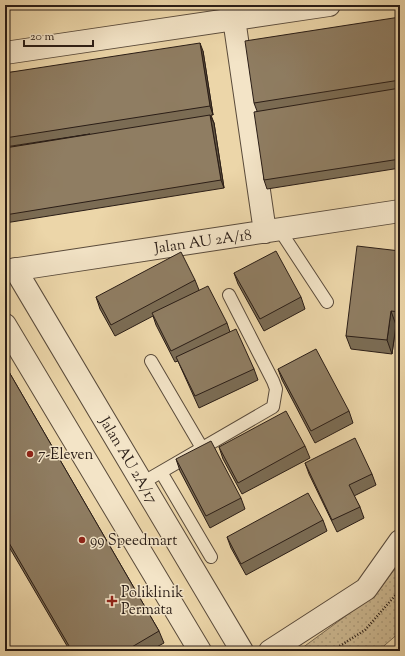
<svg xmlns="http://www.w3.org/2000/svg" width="405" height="656" viewBox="0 0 405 656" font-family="'Sorts Mill Goudy',serif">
<defs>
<pattern id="park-dots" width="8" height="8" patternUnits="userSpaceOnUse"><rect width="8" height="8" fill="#cbb790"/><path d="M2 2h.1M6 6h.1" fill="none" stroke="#ae9d7b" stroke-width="1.8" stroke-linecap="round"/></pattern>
</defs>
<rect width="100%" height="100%" fill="#ecd6a9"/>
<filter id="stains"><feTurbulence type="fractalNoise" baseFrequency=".005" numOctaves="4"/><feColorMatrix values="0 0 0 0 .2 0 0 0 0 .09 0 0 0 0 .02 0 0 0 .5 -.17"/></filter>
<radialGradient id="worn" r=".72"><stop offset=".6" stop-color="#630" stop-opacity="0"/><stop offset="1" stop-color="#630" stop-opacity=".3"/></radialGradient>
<path fill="url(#park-dots)" stroke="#7a6a53" d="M400,562V632L378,651H298L377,593Z"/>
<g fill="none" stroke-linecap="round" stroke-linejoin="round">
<defs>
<path id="service" d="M279,229L327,302
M151,361L202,448
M161,472L211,557
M142,483L273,407L276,389L273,381L229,295"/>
<path id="minor" d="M232,5L265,232
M5,53L329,5
M15,269L242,651
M5,271L400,211
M5,325L200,651
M270,651L366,589L400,541"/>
</defs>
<use href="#service" stroke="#5a4b3b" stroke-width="14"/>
<use href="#minor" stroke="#5a4b3b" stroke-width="24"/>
<path stroke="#2a1d16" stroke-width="2.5" stroke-dasharray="1 2" stroke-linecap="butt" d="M332,651L365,630L400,590"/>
<use href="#service" stroke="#f3e4c7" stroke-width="12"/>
<use href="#minor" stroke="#f3e4c7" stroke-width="22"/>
</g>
<path fill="#7b6c54" stroke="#2a1d16" d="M400,17V168L267,189L264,180L257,111L254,103Z
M203,51L213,115H211L214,123L224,188L5,223V148L90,134L5,147V73Z
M400,251V325H396L392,354L351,349L346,336Z
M234,273L301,297L305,309L264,331L238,284Z
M195,280L199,290L227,323L230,332L254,369L258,380L199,408L181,368L178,361L175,362L156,325L153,316L115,336L100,309L96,297Z
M5,365L159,631L164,643L149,651H70L5,540Z
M278,369L349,411L353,423L315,443L282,380Z
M305,446L310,458L242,494L223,459L219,447Z
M176,459L241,498L245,509L210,528L180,471Z
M305,463L372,474L376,485L354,496L360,507L364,518L337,532L309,474Z
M323,520L327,531L246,575L231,548L227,537Z"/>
<path fill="#645845" stroke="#2a1d16" d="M200,43L203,51L213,115L210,106Z
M210,115L214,123L224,188L221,180Z
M391,311L396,325L392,354L387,340Z"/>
<path fill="#8f7d62" stroke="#2a1d16" d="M400,17V80L254,103L245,41Z
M200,43L210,106L5,138V73Z
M400,88V159L264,180L254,112Z
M210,115L221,180L5,215V148Z
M357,246L400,251V312L391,311L387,340L346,336Z
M276,251L301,297L260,319L234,273Z
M181,252L195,280L111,325L96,297Z
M208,286L227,323L171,351L152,313Z
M236,329L254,369L195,396L176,357Z
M316,349L349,411L311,431L278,369Z
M5,365L159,631L125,651H72L5,536Z
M286,411L305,446L238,483L219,447Z
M355,438L372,474L349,485L360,507L332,520L305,463Z
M211,441L241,498L206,516L176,459Z
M308,493L323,520L241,564L227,537Z"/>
<g fill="#8f2418" stroke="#f3e4c7" stroke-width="1.5">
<circle cx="30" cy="454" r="4"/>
<circle cx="82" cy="540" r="4"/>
<path d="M110 595h4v4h4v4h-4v4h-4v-4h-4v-4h4z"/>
</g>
<g text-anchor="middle" stroke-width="3" stroke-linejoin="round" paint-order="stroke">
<g font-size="15" fill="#2a1d16" stroke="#f3e4c7">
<text transform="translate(203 241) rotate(-8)" y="5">Jalan AU 2A/18</text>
<text transform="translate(129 460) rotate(59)" y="5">Jalan AU 2A/17</text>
</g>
<g font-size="15" fill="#2a1d16" stroke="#f3e4c7" text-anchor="start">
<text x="38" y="459">7-Eleven</text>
<text x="90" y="545">99 Speedmart</text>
<text x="121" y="597">Poliklinik<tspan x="121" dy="17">Permata</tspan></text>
</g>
</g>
<rect width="405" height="656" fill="none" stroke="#ecd6a9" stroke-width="20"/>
<rect x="6" y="6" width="393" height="644" fill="none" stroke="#2a1d16" stroke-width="2"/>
<rect x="10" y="10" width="385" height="636" fill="none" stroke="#2a1d16"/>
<path d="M24 40v6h69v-6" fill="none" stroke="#2a1d16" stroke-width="2"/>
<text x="30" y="40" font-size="12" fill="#2a1d16" stroke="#f3e4c7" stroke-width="3" paint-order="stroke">20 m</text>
<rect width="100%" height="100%" filter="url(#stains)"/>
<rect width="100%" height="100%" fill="url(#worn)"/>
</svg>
